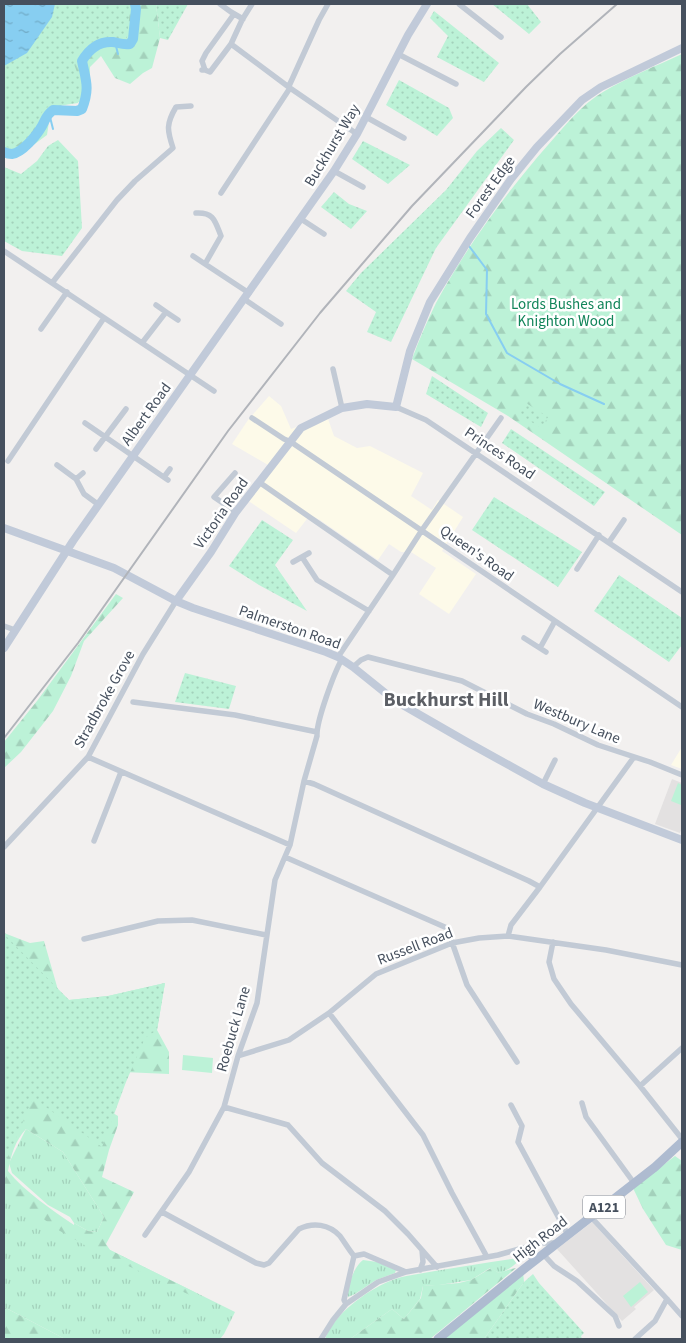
<svg xmlns="http://www.w3.org/2000/svg" width="686" height="1343" viewBox="0 0 686 1343" font-family="'Source Sans 3',sans-serif">
<defs>
<pattern id="grass-tufts" width="24" height="20" patternUnits="userSpaceOnUse" patternTransform="scale(1.25)"><rect width="24" height="20" fill="#bcf2d7"/><path d="M3 7l-1-3M5 7V3M7 7l1-3M15 17l-1-3M17 17v-4M19 17l1-3" fill="none" stroke="#a3d1bb"/></pattern>
<pattern id="forest-firs" width="22" height="20" patternUnits="userSpaceOnUse" patternTransform="scale(1.25)"><rect width="22" height="20" fill="#bcf2d7"/><path d="M5 1l3.5 6h-7zM16 11l3.5 6h-7z" fill="#a3d1bb"/></pattern>
<pattern id="park-dots" width="8" height="8" patternUnits="userSpaceOnUse" patternTransform="scale(1.25)"><rect width="8" height="8" fill="#bcf2d7"/><path d="M2 2h.1M6 6h.1" fill="none" stroke="#a3d1bb" stroke-width="1.8" stroke-linecap="round"/></pattern>
<pattern id="water-ripples" width="26" height="14" patternUnits="userSpaceOnUse" patternTransform="scale(1.25)"><rect width="26" height="14" fill="#87cef1"/><path d="M2 4q2-2 4 0t4 0M15 11q2-2 4 0t4 0" fill="none" stroke="#70aac6"/></pattern>
</defs>
<rect width="100%" height="100%" fill="#f2f0ef"/>
<path fill="#fdfae9" d="M269,396L281,406L291,429L327,416L334,436L357,448L370,446L423,473L411,496L432,510L438,500L463,517L442,551L476,574L449,614L419,594L436,568L411,552H401L389,544L378,560L320,520L310,515L296,533L244,498L268,465L232,444L248,420Z
M682,747V769L671,765Z"/>
<path fill="#e3e1e1" d="M672,779L682,783V828L680,833L655,824Z
M592,1222L654,1290L634,1307L636,1309L622,1321L557,1249Z"/>
<path fill="url(#grass-tufts)" d="M26,1129L63,1152L104,1217L97,1232L88,1231L74,1223L70,1217L48,1205L12,1173L9,1163Z
M4,1188L110,1250L235,1312L224,1334L220,1339H65L4,1307Z
M526,1257C516,1261 512,1270 499,1273L490,1268L471,1280L439,1285L423,1286L420,1299L404,1319L392,1309L350,1339H325C334,1314 366,1291 390,1281C404,1275 420,1274 435,1271C465,1266 496,1261 526,1257Z
M363,1260L377,1262L396,1270L395,1273L376,1280L355,1294L348,1297C346,1288 355,1265 363,1260Z"/>
<path fill="url(#forest-firs)" fill-rule="evenodd" d="M55,4H156L160,38L152,68L143,73L130,84L115,78L101,56L90,67V100L62,105L50,115L47,135L32,146L12,153L4,150V66Z
M682,54V535L508,416L412,359C419,340 427,321 436,303C467,246 506,193 548,145C565,126 581,105 603,92C628,77 656,66 682,54Z
M116,594L123,598L84,641L71,676L53,711L21,752L4,768V742L37,701Z
M4,933L30,943L44,941L58,990L69,1000L108,996L165,983L157,1030L169,1052V1074L123,1072L4,1045Z
M23,1096L98,1104L118,1116V1125L109,1150L102,1177L134,1192L106,1244L110,1250L194,1292L213,1303L211,1305L88,1247L60,1231L4,1190V1109ZM26,1129L63,1152L104,1217L97,1232L88,1231L74,1223V1225C52,1210 25,1192 8,1171C11,1155 15,1141 26,1129Z
M675,1156L682,1161V1250L666,1245L643,1209L633,1188Z
M491,1268L499,1273L511,1269L516,1268L430,1339H350L392,1309L404,1319L421,1298L423,1286L459,1283L471,1280Z
M523,1272L524,1282L484,1339H442Z
M4,1307L65,1339H5L4,1338Z"/>
<path fill="url(#park-dots)" d="M4,4H129L130,10L127,38L121,40L112,37L85,44L76,56L74,64L83,88L78,103L44,108L30,136L12,148L4,147Z
M156,4H188L168,40L160,38Z
M492,4H527L541,22L529,34Z
M434,11L499,63L484,82L437,57L448,36L430,18Z
M399,80L449,108L453,118L437,136L386,105Z
M501,128L514,140L436,248L391,342L367,332L376,312L346,291L361,273L446,190L477,151Z
M58,140L78,161L82,228L62,256L22,251L4,241V167L21,174L37,161L48,146Z
M363,141L410,165L388,184L352,159Z
M334,192L349,204L367,211L351,229L321,207Z
M432,376L488,413L481,427L426,394Z
M526,403L548,417L541,428L519,414Z
M511,429L605,492L594,506L502,443Z
M494,497L582,552L558,587L472,530Z
M262,520L293,540L275,565L307,611L259,585L229,566Z
M619,575L682,618V645L669,662L594,611Z
M185,673L236,686L229,709L175,702Z
M4,934L69,1000L108,996L165,983L157,1030L145,1038L126,1082L102,1147L33,1098L4,1166Z
M533,1274L539,1283L584,1333L581,1336L582,1339H484L524,1282Z"/>
<path fill="#bcf2d7" d="M678,783L682,785V802L681,805L671,801Z
M183,1055L213,1058L212,1073L182,1070Z
M640,1282L648,1292L631,1307L623,1296Z"/>
<path fill="url(#water-ripples)" d="M4,4H55L52,17L27,53L4,66Z"/>
<g fill="none" stroke-linecap="round" stroke-linejoin="round">
<path stroke="#87cef1" stroke-width="2" d="M115,42L118,54
M49,113L53,129
M469,246L487,270L486,314L507,353L560,384L604,404"/>
<path stroke="#87cef1" stroke-width="10" d="M4,152C6,153 10,154 12,154C22,153 37,135 42,126C46,119 46,115 53,110L77,111L82,109C90,88 86,81 82,61C89,49 99,41 113,42C119,43 123,45 130,44L133,39L136,9L135,4"/>
<path stroke="#c2cad5" stroke-width="5.5" d="M220,4L231,12L243,19
M459,4L501,37
M231,44L290,88L357,134
M398,54L456,84
M202,70H205L210,72L231,44L242,20L252,4
M205,70L202,61L206,53L234,14
M289,86L319,20L328,4
M366,117L404,138
M334,171L363,187
M221,193L290,88
M196,213C214,212 215,221 221,236L205,264L249,293
M301,219L324,234
M4,251L214,391
M193,256L205,264
M52,283L117,200L135,181L173,148C167,130 166,124 176,107L191,106
M244,299L281,324
M166,312L178,320
M41,329L67,292
M142,343L166,312L156,305
M333,369L342,408
M396,407L426,420L682,592
M252,418L284,439L291,442L682,707
M85,423L168,480
M96,449L126,409
M8,461L104,318
M57,465L76,479L84,494L99,505
M235,473L214,497L236,512
M164,477L170,469
M76,479L83,473
M259,482L393,575
M609,542L624,520
M302,557L317,580L369,611
M293,562L309,553
M577,569L599,535
M4,626L15,630
M524,638L546,652
M540,648L555,621
M338,657L393,575L422,530L501,418
M353,667L361,660L368,657L462,681L527,714L554,724L598,745L650,762L682,775
M133,702L235,715L317,732
M88,757L290,845
M304,781L314,784L529,881L540,887
M543,784L555,760
M94,841L121,772
M4,847L88,757L143,654L176,601
M285,857L447,928L467,985L517,1062
M508,936L511,925L540,887L634,757
M84,939L158,921L192,920L266,935
M553,942L549,962L554,979L571,1004L640,1086L682,1139
M329,1013L423,1135L452,1193L487,1257
M238,1056L289,1040L329,1013L376,974L452,943L479,938L508,936L606,950L682,965
M640,1086L682,1048
M582,1103L586,1117L634,1183
M511,1105L522,1126L518,1142L568,1235
M224,1107L288,1125L322,1163L385,1211L408,1234L437,1267
M162,1212L256,1263L264,1265L269,1263L299,1229C313,1222 329,1224 340,1236C345,1243 349,1250 354,1256
M591,1217L667,1299L682,1316
M145,1235L189,1172L224,1107L238,1056L257,1003L275,880L290,845L304,781L317,736C316,722 334,673 342,659
M523,1248L534,1261
M543,1254L554,1266L577,1281L615,1316L619,1326
M354,1256L364,1254L406,1272
M420,1270L423,1262L422,1250
M346,1304L344,1300L354,1256
M321,1339L333,1320L346,1304L378,1282L406,1272L498,1255L541,1243H554L555,1244
M635,1339L655,1321L667,1299"/>
<path stroke="#c1cad9" stroke-width="8" d="M4,528L114,568L176,601L193,608L326,652L338,657L353,667L394,700L467,742L543,784L585,803L682,840
M176,601L211,552L236,512L301,428L342,408L367,404L396,407L410,351L430,302L470,238L511,179L537,147L582,100L601,87L682,48
M4,648L73,541L334,171L357,134L408,35L427,4"/>
<path stroke="#aebbd0" stroke-width="9" d="M438,1339L524,1269L655,1167L682,1142"/>
<path stroke="#b1b4ba" stroke-width="2" d="M4,738L78,643L228,431L320,313L412,206L526,87L560,54L617,4"/>
</g>
<g text-anchor="middle" stroke-width="5" stroke-linejoin="round" paint-order="stroke">
<rect fill="#fff" stroke="#7e848e" stroke-width="1" x="583" y="1195.5" width="42" height="23" rx="4"/>
<g font-size="14" font-weight="bold" fill="#46505e">
<text x="604" y="1212">A121</text>
</g>
<g font-size="15" fill="#46505e" stroke="#fff">
<text transform="translate(332 145) rotate(-59)" y="5">Buckhurst Way</text>
<text transform="translate(490 187) rotate(-54)" y="5">Forest Edge</text>
<text transform="translate(146 414) rotate(-54)" y="5">Albert Road</text>
<text transform="translate(500 453) rotate(34)" y="5">Princes Road</text>
<text transform="translate(221 513) rotate(-55)" y="5">Victoria Road</text>
<text transform="translate(477 553) rotate(35)" y="5">Queen's Road</text>
<text transform="translate(290 627) rotate(19)" y="5">Palmerston Road</text>
<text transform="translate(104 699) rotate(-61)" y="5">Stradbroke Grove</text>
<text transform="translate(577 721) rotate(23)" y="5">Westbury Lane</text>
<text transform="translate(415 946) rotate(-21)" y="5">Russell Road</text>
<text transform="translate(233 1029) rotate(-74)" y="5">Roebuck Lane</text>
<text transform="translate(540 1239) rotate(-38)" y="5">High Road</text>
</g>
<g font-size="15" fill="#12855a" stroke="#fff">
<text x="566" y="309">Lords Bushes and<tspan x="566" dy="17">Knighton Wood</tspan></text>
</g>
<g font-size="20" font-weight="bold" fill="#5c5f65" stroke="#fff">
<text x="446" y="706">Buckhurst Hill</text>
</g>
</g>
<rect width="686" height="1343" fill="none" stroke="#46505e" stroke-width="10"/>
</svg>
